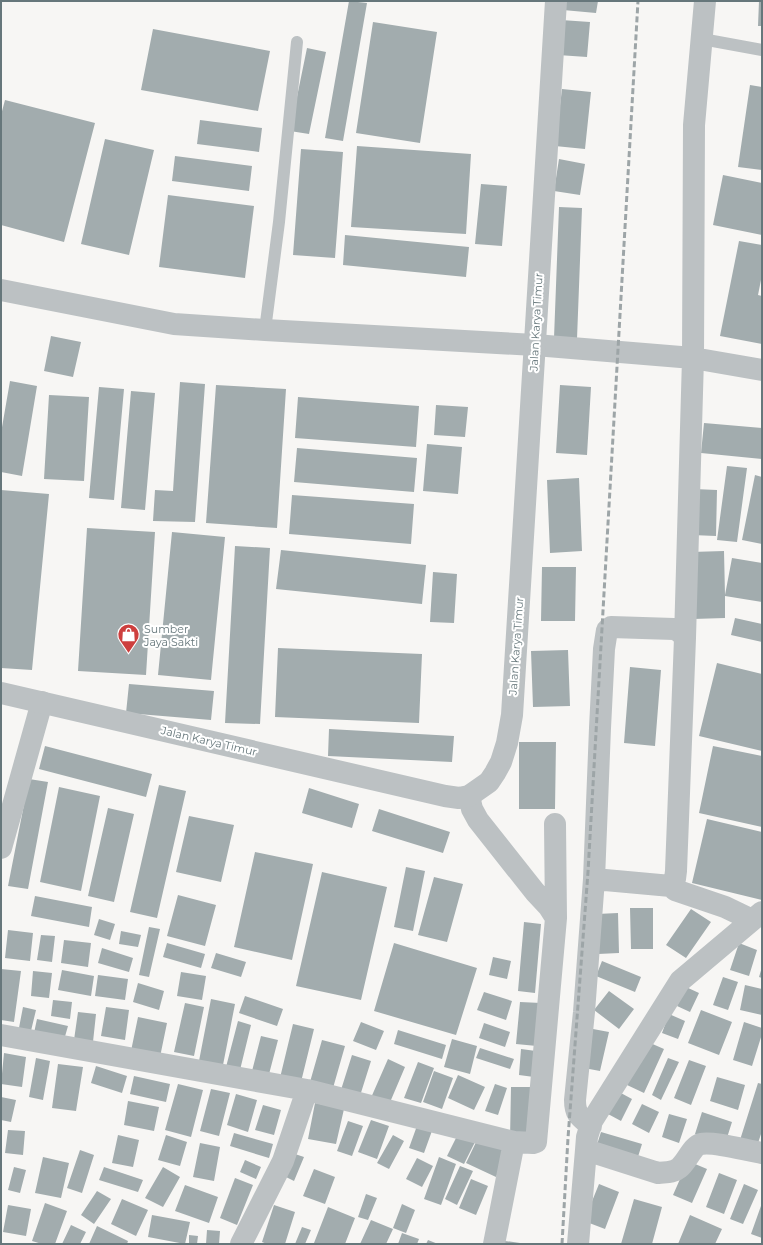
<svg xmlns="http://www.w3.org/2000/svg" width="763" height="1245" viewBox="0 0 763 1245" font-family="Montserrat,sans-serif">
<rect width="100%" height="100%" fill="#f7f6f4"/>
<path fill="#a2acae" d="M349,1L367,3L343,141L325,138Z
M564,1H598L596,13L563,10Z
M759,1H762V26H758Z
M561,20L590,22L587,57L558,55Z
M373,22L437,32L420,143L356,133Z
M153,29L270,51L258,111L141,90Z
M307,48L326,52L309,134L290,131Z
M750,85L762,87V170L738,167Z
M562,89L591,92L585,149L555,146Z
M5,100L95,123L64,242L1,225V115Z
M200,120L262,128L259,152L197,144Z
M105,139L154,150L129,255L81,244Z
M357,146L471,154L466,234L351,227Z
M301,149L343,152L335,258L293,255Z
M175,156L252,166L249,191L172,181Z
M559,159L585,164L580,195L554,191Z
M723,175L762,183V235L713,225Z
M481,184L507,186L502,246L475,244Z
M168,195L254,206L245,278L159,267Z
M559,207L582,208L577,339L554,338Z
M345,235L469,247L466,277L343,265Z
M739,241L762,245V275L758,295L762,296V344L720,336Z
M51,336L81,342L73,377L44,371Z
M10,381L37,386L22,476L1,472V433Z
M180,382L205,384L195,522L153,521L155,490L173,491Z
M216,385L286,389L277,528L206,523Z
M560,385L591,387L587,455L556,453Z
M99,387L124,389L114,500L89,498Z
M131,391L155,393L145,510L121,508Z
M49,395L89,397L84,481L44,479Z
M298,397L419,406L416,447L295,438Z
M436,405L468,407L465,437L434,435Z
M704,423L762,428V459L701,453Z
M427,444L462,447L458,494L423,491Z
M297,448L417,458L414,492L294,482Z
M727,466L747,468L737,542L717,540Z
M755,475L762,477V544L742,540Z
M579,478L582,551L550,553L547,480Z
M694,489L717,490L716,536L692,535Z
M1,490L49,494L32,670L1,668Z
M292,495L414,504L411,544L289,534Z
M87,528L155,532L146,675L78,671Z
M172,532L225,537L211,680L158,675Z
M235,546L270,548L260,724L225,723Z
M281,550L426,565L422,604L276,589Z
M724,551L725,595L732,558L762,563V602L725,596V618L693,619L691,552Z
M542,567H576L575,621H541Z
M433,572L457,574L454,623L430,622Z
M735,618L762,624V642L731,635Z
M278,648L422,654L419,723L275,717Z
M568,650L570,706L533,707L531,651Z
M717,663L762,674V751L699,736Z
M630,667L661,670L655,746L624,743Z
M129,684L214,691L211,720L126,713Z
M329,729L454,736L452,762L328,756Z
M519,742H556L555,809H519Z
M45,746L152,774L146,797L39,769Z
M713,746L762,756V827L699,813Z
M29,779L48,782L28,889L8,886Z
M159,785L186,791L157,918L130,912Z
M59,787L100,796L81,891L40,882Z
M309,788L359,804L352,828L302,813Z
M108,808L134,814L114,902L88,896Z
M379,809L450,832L443,853L372,831Z
M189,816L234,825L221,882L176,872Z
M707,819L762,832V900L692,883Z
M255,852L313,864L292,960L234,947Z
M406,867L425,871L413,931L394,927Z
M322,872L387,887L361,1000L296,986Z
M434,877L463,884L447,942L418,935Z
M178,895L216,905L205,946L167,936Z
M35,896L92,907L89,927L31,916Z
M630,908H653V949H631Z
M691,909L711,922L686,958L666,945Z
M618,913L619,953L598,954L597,914Z
M99,919L115,924L110,940L94,935Z
M524,922L541,924L535,993L518,991Z
M149,927L160,929L149,977L139,975Z
M8,930L33,933L30,961L5,958Z
M121,931L141,935L138,947L119,944Z
M41,935L55,936L52,962L37,960Z
M64,940L91,943L88,967L61,963Z
M167,943L205,954L201,968L163,957Z
M394,943L477,968L456,1035L374,1011Z
M739,943L757,950L749,976L730,970Z
M102,948L133,958L129,972L98,963Z
M216,953L246,962L241,977L211,968Z
M493,957L511,961L507,979L489,975Z
M602,961L641,977L635,992L596,976Z
M762,967V978L759,977Z
M1,969L21,971L14,1022L1,1020Z
M62,970L94,976L91,996L58,990Z
M33,971L52,973L49,998L31,996Z
M181,972L206,976L202,1000L177,996Z
M98,975L128,979L125,1000L95,996Z
M723,977L738,982L728,1010L713,1005Z
M138,983L164,991L159,1010L133,1002Z
M745,985L762,989V1015L740,1010Z
M686,987L699,993L690,1012L677,1006Z
M609,991L634,1009L619,1029L594,1010Z
M484,992L512,1001L506,1020L477,1010Z
M245,996L283,1009L277,1026L239,1013Z
M211,999L235,1004L223,1065L199,1061Z
M53,1000L72,1002L70,1019L51,1016Z
M520,1002L541,1003L537,1046L516,1044Z
M185,1003L204,1007L194,1056L174,1052Z
M23,1007L36,1010L30,1035L18,1033Z
M106,1007L129,1010L125,1040L101,1036Z
M701,1010L732,1022L719,1055L688,1043Z
M78,1012L96,1014L93,1042L74,1040Z
M669,1014L685,1021L678,1039L662,1033Z
M138,1017L167,1023L160,1057L131,1051Z
M37,1019L68,1026L64,1040L34,1033Z
M238,1021L251,1025L240,1070L226,1067Z
M361,1022L384,1031L376,1050L353,1041Z
M744,1022L762,1028V1034L752,1066L733,1060Z
M484,1023L510,1032L505,1047L479,1038Z
M293,1024L314,1029L300,1086L279,1082Z
M593,1029L609,1032L600,1071L584,1068Z
M398,1030L446,1045L442,1059L394,1044Z
M261,1036L278,1040L268,1078L251,1075Z
M452,1039L477,1046L470,1074L444,1067Z
M322,1040L345,1046L331,1095L308,1089Z
M648,1042L664,1049L644,1093L627,1085Z
M480,1048L514,1059L510,1069L476,1058Z
M521,1049L536,1051L534,1077L519,1075Z
M4,1053L26,1057L22,1087L1,1084Z
M352,1055L371,1061L359,1099L340,1093Z
M36,1058L50,1061L43,1100L29,1097Z
M668,1058L679,1062L661,1100L652,1095Z
M388,1059L405,1067L388,1107L370,1100Z
M689,1060L706,1066L691,1105L674,1098Z
M418,1062L434,1068L421,1103L404,1098Z
M58,1064L83,1067L76,1111L52,1108Z
M96,1066L127,1076L122,1093L91,1083Z
M434,1071L453,1078L442,1109L423,1102Z
M458,1075L485,1087L474,1110L448,1098Z
M134,1076L170,1084L166,1102L130,1094Z
M717,1077L745,1085L738,1110L710,1101Z
M758,1083L762,1084V1131L757,1146L740,1140Z
M178,1084L203,1090L191,1137L165,1130Z
M495,1084L507,1088L498,1115L485,1111Z
M511,1087H531L530,1140L510,1139Z
M211,1089L230,1093L219,1136L200,1131Z
M619,1092L632,1099L621,1121L608,1114Z
M236,1094L257,1100L248,1132L227,1125Z
M1,1097L16,1100L11,1122L1,1120Z
M128,1101L159,1107L154,1131L124,1125Z
M315,1103L344,1109L336,1144L308,1139Z
M642,1104L659,1112L649,1133L632,1124Z
M263,1105L281,1110L274,1135L255,1130Z
M702,1112L732,1122L725,1144L695,1134Z
M669,1114L687,1119L679,1143L662,1137Z
M371,1120L389,1126L377,1159L358,1152Z
M348,1121L363,1126L352,1156L337,1151Z
M418,1123L433,1128L424,1153L409,1148Z
M8,1130L25,1131L23,1155L5,1153Z
M460,1130L477,1138L464,1164L447,1156Z
M601,1132L642,1144L636,1163L595,1151Z
M234,1133L273,1144L269,1158L230,1146Z
M118,1135L139,1140L133,1167L112,1163Z
M166,1135L187,1142L180,1166L158,1160Z
M393,1135L404,1141L389,1169L377,1163Z
M479,1136L509,1150L496,1177L466,1163Z
M200,1143L220,1147L214,1181L193,1177Z
M80,1150L94,1155L82,1193L67,1188Z
M295,1154L304,1157L294,1181L286,1177Z
M43,1157L69,1163L61,1198L35,1193Z
M439,1157L456,1164L441,1205L424,1199Z
M417,1158L433,1166L422,1187L406,1179Z
M245,1160L261,1167L256,1179L240,1172Z
M688,1161L707,1169L692,1203L673,1195Z
M460,1166L473,1171L457,1205L445,1199Z
M14,1167L26,1170L20,1193L8,1190Z
M104,1167L143,1180L138,1192L99,1180Z
M163,1167L180,1177L163,1207L145,1198Z
M314,1169L335,1177L325,1204L303,1196Z
M719,1173L737,1180L724,1214L706,1207Z
M235,1178L253,1185L237,1225L220,1218Z
M471,1179L488,1186L476,1215L459,1208Z
M599,1184L619,1192L605,1229L584,1221Z
M744,1184L758,1190L743,1224L730,1219Z
M185,1185L218,1197L209,1223L175,1211Z
M97,1191L111,1199L94,1224L81,1215Z
M366,1194L377,1198L368,1220L358,1217Z
M122,1199L148,1210L136,1236L111,1224Z
M634,1199L662,1207L652,1244H621Z
M45,1203L67,1211L55,1244H42L32,1241Z
M762,1203V1238L751,1234Z
M402,1204L415,1210L406,1233L393,1228Z
M8,1205L31,1209L26,1236L3,1232Z
M274,1205L295,1212L285,1244H267L262,1242Z
M328,1207L355,1218L345,1244H317L314,1243Z
M152,1215L190,1222L185,1244L148,1237Z
M690,1215L722,1229L715,1244H678Z
M371,1220L393,1229L386,1244H360Z
M71,1225L86,1232L80,1244H62Z
M97,1226L128,1241L127,1244H89Z
M302,1227L311,1230L305,1244H295Z
M207,1230L220,1231L219,1244H206Z
M402,1233L419,1239L417,1244H398Z
M189,1235L198,1236L197,1244H189Z
M428,1240L438,1244H426Z
M498,1240L520,1243V1244H498Z"/>
<g fill="none" stroke-linecap="round" stroke-linejoin="round">
<path stroke="#bcc1c3" stroke-width="12" d="M702,39L762,50
M265,330L279,222L297,42"/>
<path stroke="#bcc1c3" stroke-width="22" d="M1,290L174,324L265,330L535,345L693,358L762,370
M469,796L472,809L478,820L535,892L549,907L556,918L536,1142L533,1143L514,1142
M555,824L556,918
M1,848L42,702
M594,879L671,886L675,879L676,871L685,638L693,358L694,125L705,1
M671,886L675,890L725,907L752,920
M1,1035L307,1090L514,1142L494,1244
M591,1126C580,1117 575,1115 575,1100L584,1012L594,879L600,728L604,649L607,630L611,627L674,629L680,632L685,638
M586,1150L658,1173C665,1172 673,1173 679,1168C687,1162 692,1146 701,1144C713,1141 748,1151 762,1153
M241,1244L283,1161L307,1090
M578,1244L586,1150L587,1137L592,1121L680,981L762,912"/>
<path stroke="#bcc1c3" stroke-width="22" d="M1,693L445,796L459,798L469,796L489,782L495,773L501,762L507,743L512,715L556,1"/>
<path stroke="#9da5a7" stroke-width="3" stroke-dasharray="6 3" stroke-linecap="butt" d="M562,1244L568,1138L588,872L638,1"/>
</g>
<defs>
<symbol id="shop-pin" viewBox="-11 -11 22 30"><path d="M0 17L-7.5 6A9.5 9.5 0 1 1 7.5 6Z" fill="#cd3f3e" stroke="#fff"/><path d="M-5-2.5h2.3a2.7 3.5 0 0 1 5.4 0H5L5.5 6h-11ZM-1.5-2.5h3a1.5 2.3 0 0 0-3 0Z" fill="#fff"/></symbol>
</defs>
<g fill-rule="evenodd">
<use href="#shop-pin" x="116" y="622" width="25" height="34"/>
</g>
<g text-anchor="middle" stroke-width="4" stroke-linejoin="round" paint-order="stroke">
<g font-size="11" fill="#66777b" stroke="#fff">
<text transform="translate(536 322) rotate(-87)" y="4">Jalan Karya Timur</text>
<text transform="translate(516 646) rotate(-86)" y="4">Jalan Karya Timur</text>
<text transform="translate(209 741) rotate(13)" y="4">Jalan Karya Timur</text>
</g>
<g font-size="11" fill="#66777b" stroke="#fff" text-anchor="start">
<text x="144" y="633">Sumber<tspan x="144" dy="13">Jaya Sakti</tspan></text>
</g>
</g>
<rect width="763" height="1245" fill="none" stroke="#66777b" stroke-width="4"/>
</svg>
